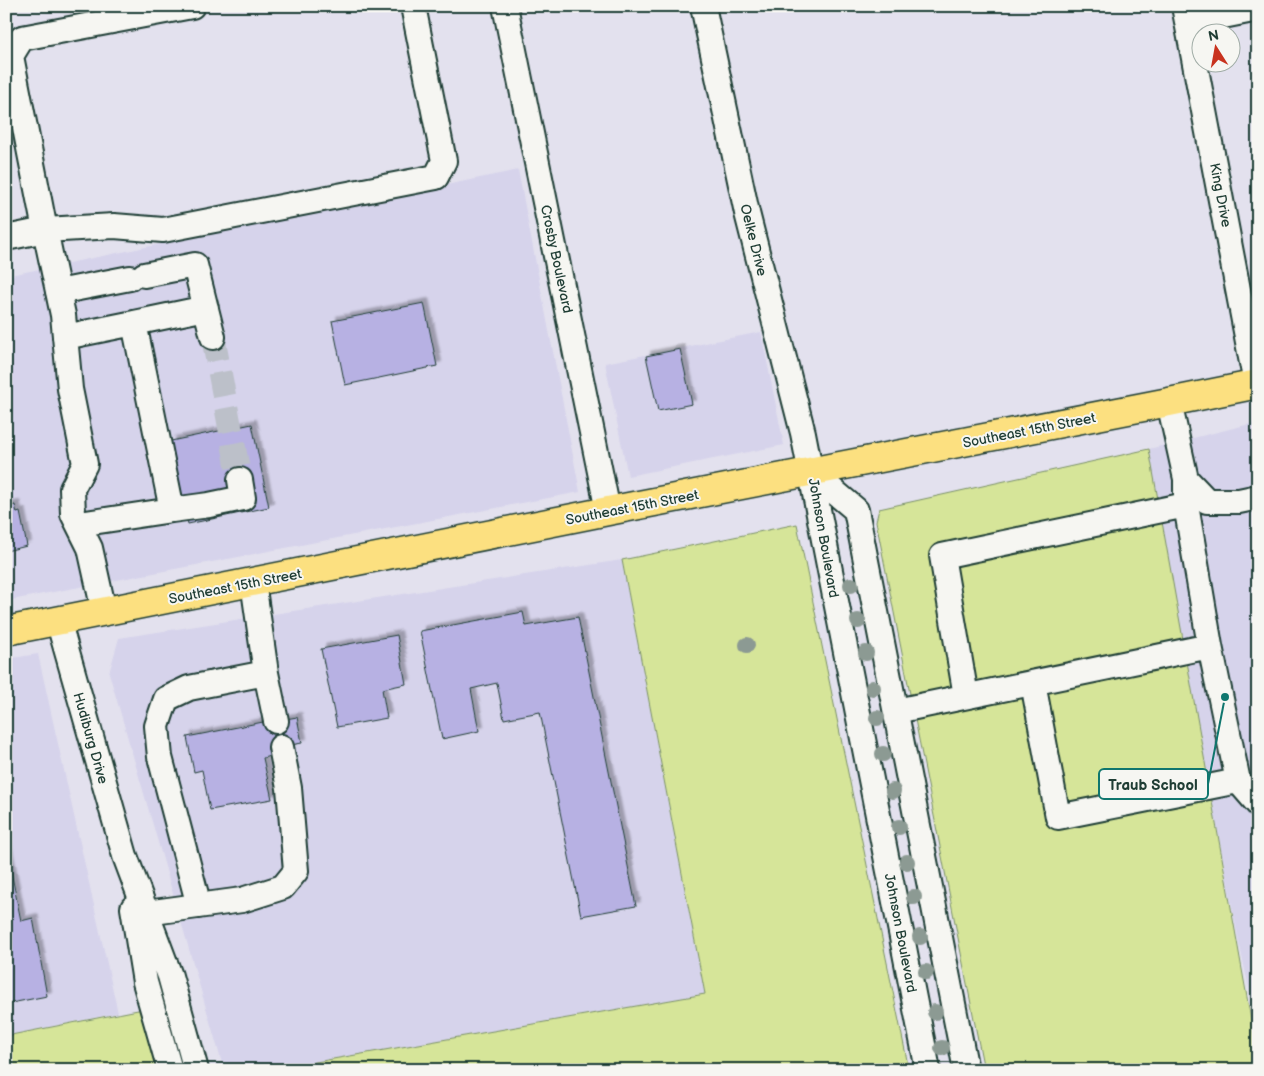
<svg xmlns="http://www.w3.org/2000/svg" width="1264" height="1076" viewBox="0 0 1264 1076" font-family="'Balsamiq Sans',sans-serif">
<defs>
<filter id="shadow"><feDropShadow dx="4.5" dy="-4.5" stdDeviation="1" flood-color="#0004"/></filter>
</defs>
<rect width="100%" height="100%" fill="#e3e1ee"/>
<filter id="ink" filterUnits="userSpaceOnUse"><feTurbulence type="fractalNoise" baseFrequency=".02" numOctaves="2"/><feDisplacementMap in="SourceGraphic" scale="10" xChannelSelector="R" yChannelSelector="G"/><feConvolveMatrix kernelMatrix="1 2 1 2 8 2 1 2 1" color-interpolation-filters="sRGB"/></filter>
<g filter="url(#ink)">
<path fill="#d6d3eb" d="M518,170L580,492L6,601V276Z
M761,332L784,445L628,476L605,363Z
M1258,422V1028L1239,943L1145,456L1149,449Z
M622,560L705,994L270,1070H224L109,673L119,638Z
M38,654L118,1013L6,1036V659Z"/>
<path fill="#d6e599" stroke="#7a9166" d="M1149,449L1258,1059V1070H984L876,521L879,509Z
M797,524L909,1070H270L705,994L622,560Z
M143,1009L160,1070H6V1036Z"/>
<path fill="#b7b1e3" stroke="#1f3d34" filter="url(#shadow)" d="M424,303L437,366L345,385L332,321Z
M680,349L692,404L658,411L646,356Z
M252,424L269,507L188,524L171,441Z
M15,505L17,513L20,512L27,546L6,551V507Z
M1258,579V611L1252,580Z
M523,612L526,626L578,617L636,906L581,916L540,712L504,719L497,683L471,689L479,731L442,739L420,631Z
M397,635L406,684L382,689L387,718L337,727L321,649Z
M297,717L302,743L268,749L270,756L263,758L272,799L210,810L202,770L194,772L187,737L263,722V723Z
M6,846L21,921L33,918L47,996L6,1004Z"/>
<g fill="none" stroke-linecap="round" stroke-linejoin="round">
<path stroke="#bcc0c9" stroke-width="24" stroke-dasharray="24 12" stroke-linecap="butt" d="M213,337L240,480"/>
<defs>
<path id="minor" d="M192,6L22,38L11,56L45,230L114,226L163,230L436,177L444,161L413,6
M505,6L608,511
M703,6L747,213L803,433L928,1070
M1184,6L1256,384
M1188,23L1258,9
M6,238L45,230L63,315L70,389L85,464L72,489L73,514L90,548L104,611
M144,275L195,265L213,337
M58,292L130,278
M134,323L206,308
M65,337L134,323L172,510L79,524
M1169,402L1186,479L1207,501H1239L1258,497
M811,472L856,510L966,1070
M172,510L209,505L243,498L240,480
M253,582L266,673L276,721
M58,620L125,856L170,976L196,1070
M1210,646L1238,781L1258,804
M1033,683L1058,817L1238,781
M966,696L942,556L1186,505
M896,711L1210,646L1186,505V479
M199,906L160,757L157,726L166,699L189,688L266,673
M133,908L145,982L170,1070
M146,913L242,900L283,887L296,871L289,788L281,747"/>
<path id="major" d="M6,631L608,511L1169,402L1258,384"/>
</defs>
<use href="#minor" stroke="#1f3d34" stroke-width="28"/>
<use href="#major" stroke="#1f3d34" stroke-width="31"/>
<use href="#minor" stroke="#f6f6f2" stroke-width="24"/>
<use href="#major" stroke="#fce080" stroke-width="28"/>
</g>
<g fill="#8c9a93">
<circle cx="851" cy="585" r="8"/>
<circle cx="858" cy="621" r="8"/>
<circle cx="747" cy="645" r="8"/>
<circle cx="866" cy="653" r="8"/>
<circle cx="873" cy="688" r="8"/>
<circle cx="877" cy="718" r="8"/>
<circle cx="883" cy="754" r="8"/>
<circle cx="893" cy="791" r="8"/>
<circle cx="899" cy="827" r="8"/>
<circle cx="907" cy="862" r="8"/>
<circle cx="914" cy="897" r="8"/>
<circle cx="920" cy="937" r="8"/>
<circle cx="926" cy="972" r="8"/>
<circle cx="935" cy="1012" r="8"/>
<circle cx="942" cy="1048" r="8"/>
</g>
</g>
<g text-anchor="middle" stroke-width="4" stroke-linejoin="round" paint-order="stroke">
<g font-size="14" fill="#1f3d34" stroke="#f6f6f2">
<text transform="translate(1221 195) rotate(79)" y="5">King Drive</text>
<text transform="translate(754 240) rotate(76)" y="5">Oelke Drive</text>
<text transform="translate(557 259) rotate(78)" y="5">Crosby Boulevard</text>
<text transform="translate(1029 430) rotate(-11)" y="5">Southeast 15th Street</text>
<text transform="translate(632 507) rotate(-11)" y="5">Southeast 15th Street</text>
<text transform="translate(824 538) rotate(80)" y="5">Johnson Boulevard</text>
<text transform="translate(235 586) rotate(-11)" y="5">Southeast 15th Street</text>
<text transform="translate(91 738) rotate(74)" y="5">Hudiburg Drive</text>
<text transform="translate(901 933) rotate(79)" y="5">Johnson Boulevard</text>
</g>
</g>
<path fill="none" stroke="#0f766e" stroke-width="2" d="M1225 697L1208 784"/>
<circle fill="#0f766e" stroke="#f6f6f2" stroke-width="2" cx="1225" cy="697" r="5"/>
<rect fill="#f6f6f2" stroke="#0f766e" stroke-width="2" x="1099" y="769" width="109" height="30" rx="5"/>
<g font-size="15" text-anchor="middle" font-weight="bold" fill="#1f3d34">
<text x="1153" y="790">Traub School</text>
</g>
<rect width="1264" height="1076" fill="none" stroke="#f6f6f2" stroke-width="25"/>
<rect x="12" y="12" width="1239" height="1051" fill="none" stroke="#1f3d34" stroke-width="2" filter="url(#ink)"/>
<g transform="translate(1216 48) rotate(349)"><circle r="24" fill="#f6f6f2" stroke="#a0aca6"/>
<path d="M0-4L9 19L0 12L-9 19Z" fill="#c8321e"/>
<text y="-8" font-size="14" font-weight="bold" text-anchor="middle" fill="#1f3d34">N</text>
</g>
</svg>
